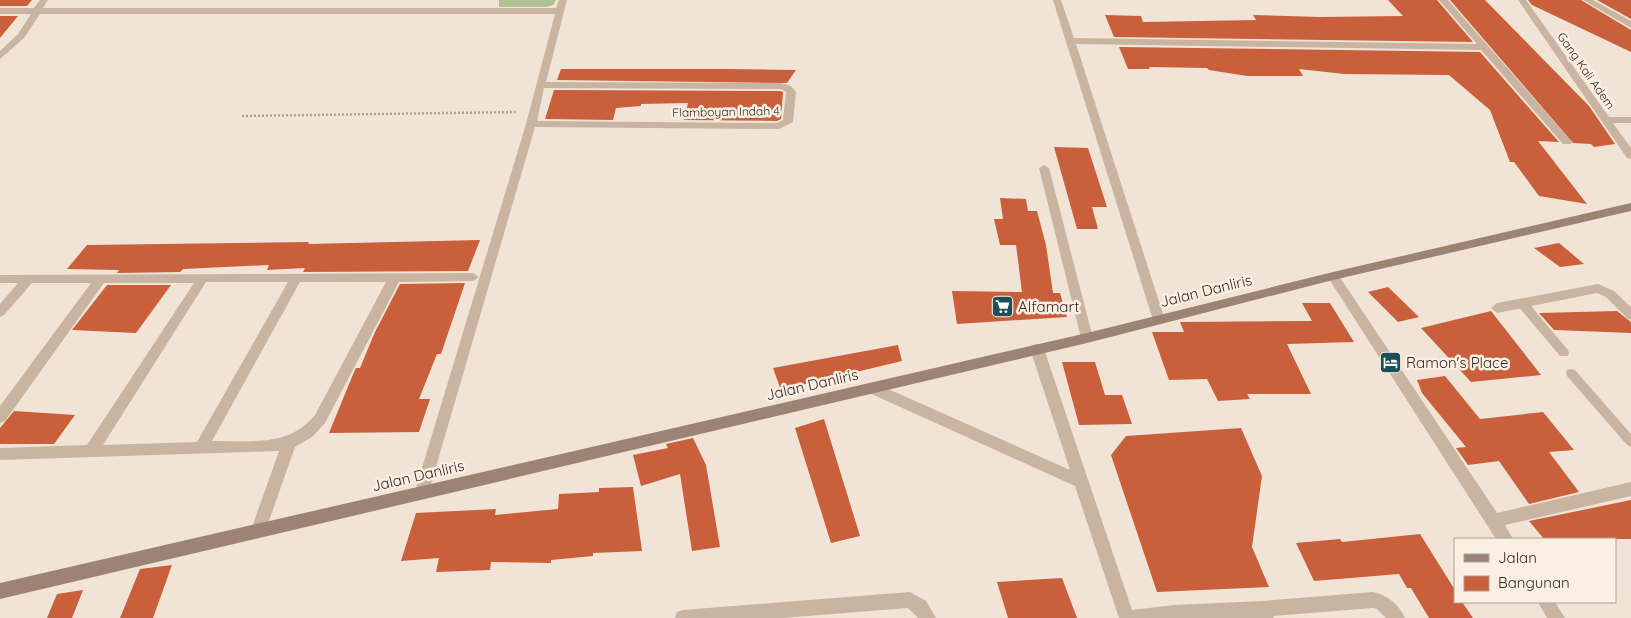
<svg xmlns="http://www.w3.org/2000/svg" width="1631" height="618" viewBox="0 0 1631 618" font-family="Quicksand,sans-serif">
<rect width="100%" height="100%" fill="#f1e4d6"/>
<path fill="#b2c096" d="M499,0H556L553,5L546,7H499Z"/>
<path fill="#ca5f3c" d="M0,0H32L27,6H0Z
M1388,0H1437L1473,42L1114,37L1105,15L1141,16L1143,22L1256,20L1253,15L1320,17L1403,16Z
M1450,0H1485L1589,106L1615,144L1594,147L1591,144L1573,143Z
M1528,0H1581L1631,30V52L1532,5Z
M1597,0H1631V19Z
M0,16H18L0,38Z
M1119,47L1480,52L1559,142L1538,141L1587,204L1539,196L1514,162H1510L1490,110L1449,75L1344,74L1299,69L1303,76H1247L1209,70L1207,68L1149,67L1150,69H1128Z
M561,69H727L796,70L787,83L557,80Z
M554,90L780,91L783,92L781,119L777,121L684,120L688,103L641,104V106L616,108L613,120L545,119Z
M1054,147L1088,148L1107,207H1092L1098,229H1077Z
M1000,198L1026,199L1028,211H1037L1046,245L1053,293H1060L1067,317L957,324L952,291L1022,292L1016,245H1000L994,219H1003Z
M480,240L468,271L303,272L305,268L267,270L269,265L183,269L180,272L117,273L119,270L67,269L87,245L309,242L308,244Z
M1559,243L1584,264L1560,267L1534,248Z
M465,283L441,354H437L419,399H430L419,432L329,433L354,372L356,368H360L375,332L400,284Z
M107,285H171L136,333L72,330Z
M1388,287L1419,317L1398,322L1368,292Z
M1302,303H1330L1354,342L1287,344L1311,394H1247L1250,399L1218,401L1207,379L1169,380L1152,332H1184L1180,322L1312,321Z
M1491,311L1541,375L1471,382L1421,328Z
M1617,311L1631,322V333L1554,330L1539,313Z
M898,345L902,361L781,390L773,368Z
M1062,362H1095L1105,395H1122L1132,424L1079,425Z
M1445,376L1480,419L1543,412L1574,450L1549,452L1579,492L1529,504L1499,461L1468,465L1456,448L1466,447L1422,393L1417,380Z
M14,411L75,415L54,444H0V428Z
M824,419L860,536L831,543L795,428Z
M1241,428L1262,476L1252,547L1269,587L1157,592L1111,455L1126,436Z
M693,438L706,465L720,547L692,551L680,474L641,486L633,455L668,448L666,444Z
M633,487L642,551L593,553V556L551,560V563L491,562L490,570L436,572L439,558L401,561L416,513L496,509L495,515L558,509L559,494L599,492V488Z
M1631,500V539H1544L1529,521Z
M1420,534L1455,590V602H1462L1473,618H1429L1411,588H1407L1399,574L1314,581L1296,543L1340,539L1342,542Z
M172,565L153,618H120L140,569Z
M1062,578L1077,618H1008L997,582Z
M83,590L72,618H47L57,594Z"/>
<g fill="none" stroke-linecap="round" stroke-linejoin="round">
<path stroke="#b59e8c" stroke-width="2.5" stroke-dasharray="2 2" stroke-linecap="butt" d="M242,116L518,112"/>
<path fill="#c9b4a2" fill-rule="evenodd" d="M1522,299L1526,300L1568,350L1569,353L1568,356H1560L1518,306L1517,303L1518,300Z
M1571,369L1575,370L1631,434V447L1627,445L1567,376L1566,373L1567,370Z"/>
<path fill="#c9b4a2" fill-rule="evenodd" d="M40,0H48L43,8H556L559,0H567L546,82L781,83L791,86L796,92L793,122L779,129L535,127L429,491L427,496L422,498L417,496L415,491L526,124L555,14H40L24,38L0,59V51L18,34L31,14H0V8H34ZM544,88L781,89L786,92L783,120L777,123L537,121Z
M1053,0H1061L1074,38L1477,44L1439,0H1448L1572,142L1571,144H1563L1481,50L1076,44L1165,320L1163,323H1155L1153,320Z
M1518,0H1526L1609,117H1631V123H1613L1631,148V159L1627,158Z
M1583,0H1593L1631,21V28Z
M1044,165L1049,168L1093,338L1092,341H1082L1081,338L1039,168Z
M1333,272L1337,273L1497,513L1631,482V496L1505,525L1513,539H1496L1329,279L1327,276Z
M473,273L479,277L473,281L399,282L325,423L312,437L295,447L264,535L259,537L254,535L251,530L279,451L0,460V448L87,445L194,283H104L5,421L0,423V406L91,283H32L4,315L0,317V304L18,283H0V275ZM206,282H288L197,442L103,445ZM300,282H386L315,415C288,448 251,440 212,441Z
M1598,284L1614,291L1631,307V320L1627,318L1606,297L1597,293L1497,313L1491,308L1497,303Z
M1037,344L1042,345L1044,349L1132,610L1174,605L1262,601L1373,592C1387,595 1399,604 1405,618H1386L1377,609L1373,608L1273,616L1274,618H1119L1075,486L867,392L865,388L867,384L872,383L877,384L1070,470L1030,349L1032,345Z
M910,592L926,601L936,618H918L908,608L783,618H675L677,612L683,610Z
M1538,602H1555L1565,618H1547Z"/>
<path fill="#9d8374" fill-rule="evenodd" d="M1631,203V211L1333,280L1087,343L0,599V583L1087,333L1333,272Z"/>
</g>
<defs>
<symbol id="supermarket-square" viewBox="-11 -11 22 22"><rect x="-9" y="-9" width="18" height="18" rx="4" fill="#1a5156" stroke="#f9efe2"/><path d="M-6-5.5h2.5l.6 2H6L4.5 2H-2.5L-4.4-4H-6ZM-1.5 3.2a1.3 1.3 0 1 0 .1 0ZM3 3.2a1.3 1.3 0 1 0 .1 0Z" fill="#fff"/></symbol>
<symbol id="hotel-square" viewBox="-11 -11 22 22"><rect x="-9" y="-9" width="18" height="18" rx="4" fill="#1a5156" stroke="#f9efe2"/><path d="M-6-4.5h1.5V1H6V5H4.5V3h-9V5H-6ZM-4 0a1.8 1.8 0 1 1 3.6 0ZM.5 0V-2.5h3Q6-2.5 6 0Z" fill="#fff"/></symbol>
</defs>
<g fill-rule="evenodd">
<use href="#supermarket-square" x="990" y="294" width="25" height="25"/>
<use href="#hotel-square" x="1378" y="350" width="25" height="25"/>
</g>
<g text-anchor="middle" stroke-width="5" stroke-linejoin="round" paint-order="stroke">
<g font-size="12" fill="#332925" stroke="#f9efe2">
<text transform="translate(1586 71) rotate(55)" y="4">Gang Kali Adem</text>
<text transform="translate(726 112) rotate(-1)" y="4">Flamboyan Indah 4</text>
</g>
<g font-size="15" fill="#332925" stroke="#f9efe2">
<text transform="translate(1206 291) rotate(-14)" y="5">Jalan Danliris</text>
<text transform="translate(812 385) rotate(-13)" y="5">Jalan Danliris</text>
<text transform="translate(418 476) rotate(-13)" y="5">Jalan Danliris</text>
</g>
<g font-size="15" fill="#332925" stroke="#f9efe2" text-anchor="start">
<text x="1018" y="312">Alfamart</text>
<text x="1406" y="368">Ramon's Place</text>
</g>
</g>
<rect x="1454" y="538" width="162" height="65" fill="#f9efe2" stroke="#aaa096"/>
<rect x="1464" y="554" width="25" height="8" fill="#9d8374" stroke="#aaa096"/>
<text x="1498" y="563" font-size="15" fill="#332925">Jalan</text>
<rect x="1464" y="576" width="25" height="15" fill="#ca5f3c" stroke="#aaa096"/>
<text x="1498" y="588" font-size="15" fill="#332925">Bangunan</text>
</svg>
